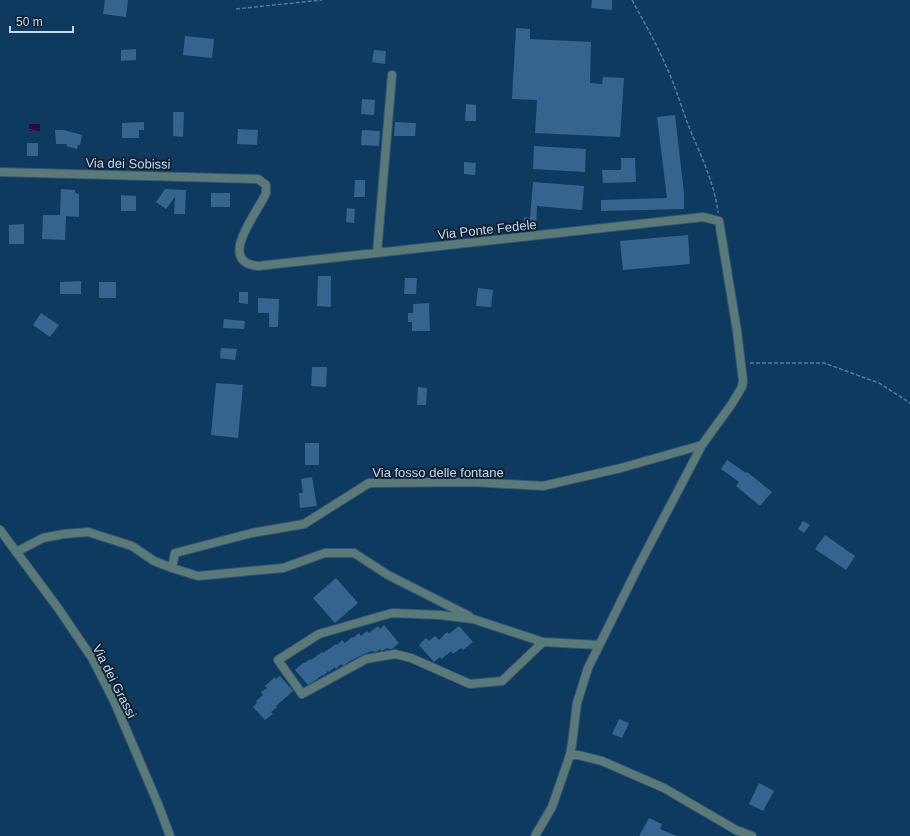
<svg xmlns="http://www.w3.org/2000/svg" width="910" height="836" viewBox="0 0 910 836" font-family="Helvetica,sans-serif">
<defs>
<pattern id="water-ripples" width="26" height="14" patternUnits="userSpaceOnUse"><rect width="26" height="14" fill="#270c38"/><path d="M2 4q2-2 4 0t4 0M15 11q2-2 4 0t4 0" fill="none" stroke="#452f55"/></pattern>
</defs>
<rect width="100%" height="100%" fill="#0e3a60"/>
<path fill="url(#water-ripples)" d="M29,124H40V131H29Z"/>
<path fill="#37648e" d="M105,0H128L126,17L103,14Z
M592,0H612V10L591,8Z
M516,28L530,29V39L591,42L590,83L602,84L603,77L624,78L620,137L535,133L537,100L512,99Z
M185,36L214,39L212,58L183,55Z
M136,49V60L121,61V50Z
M374,50L386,51L385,64L372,62Z
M362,99L375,100L374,115L361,114Z
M466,104L476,105V121H465Z
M173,112H184L183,137L173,136Z
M675,115L684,193V209L601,211V200L667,198L657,117Z
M144,122V130H139V138H122V123Z
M395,122L416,123L415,136H394Z
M238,129L258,130L257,145L237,144Z
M55,130H64L82,135L80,145H78L77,149L66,146L67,144H56Z
M362,130L380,131L379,146L361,145Z
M27,143H38V156H27Z
M534,146L586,149L585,172L533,169Z
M621,158H635L636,182L603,183L602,170H621Z
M464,162L476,163L475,175L464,174Z
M355,180H365V197H354Z
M533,182L584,186L582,210L537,206L536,230L523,229L524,217L530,218Z
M61,189L75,190V193L79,194V217L66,216L65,240L42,239L43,215H60Z
M165,189L186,190L185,214H174L175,197L166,209L156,202Z
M211,193H230V207H211Z
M121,195L136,196V211H121Z
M347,208L355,209L354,223L346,222Z
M24,224V244H9V225Z
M688,235L690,264L623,270L620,241Z
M318,276H331V307L317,306Z
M405,278H417L416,294H404Z
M81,281V294H60V282Z
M99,282H116V298H99Z
M478,288L493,290L491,307L476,306Z
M239,292H248V304L239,303Z
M258,298L279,299L278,327H269V313H258Z
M429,303L430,331H412V322H408V313H413V304Z
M41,313L59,325L50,337L33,325Z
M224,319L245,321L244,329L223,328Z
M221,348L237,349L235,360L220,358Z
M312,367H327L326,387L311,386Z
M216,383L243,385L238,438L211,435Z
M418,387L427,388L426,405H417Z
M305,443H319V465H305Z
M727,460L746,473L747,472L772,492L760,506L736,486L739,482L721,469Z
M312,477L317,506L300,508L299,493H303L301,479Z
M803,521L810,525L804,533L798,529Z
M825,535L855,556L846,570L815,549Z
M336,578L358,603L335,623L313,598Z
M384,625L399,643L392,649H389L388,648L381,651L380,649L376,652L372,651L364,654L350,661L343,666L341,664L336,669L335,667L329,672L328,671L323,676L322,675L316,680L308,685L295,670L304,662L305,663L310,659L311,660L322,652L323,653L336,644L337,645L342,640L345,643L352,637L353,638L359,633L361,636L367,631L369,633L378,626L380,629Z
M459,626L473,642L463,650L461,648L453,654L451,651L442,659L440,657L434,662L419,645L426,638L429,641L435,636L439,640L447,632L449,634Z
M280,676L293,691L276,706L277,707L271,712L273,714L265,720L253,707L257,703L256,701L263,695L261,692L267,688L265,686L275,677L276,679Z
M619,719L629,723L622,738L612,734Z
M759,783L774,791L763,811L749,804Z
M649,818L662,824L660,829L677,836H639Z"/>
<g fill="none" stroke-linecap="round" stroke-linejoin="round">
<defs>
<path id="minor" d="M0,172L258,179L266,185V193C259,211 215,262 258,266L703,217L719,221L737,331L743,381L742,387L731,405L702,445L638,567L588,668L577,703L572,744L570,755L552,807L535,836
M377,253L392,75
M0,530L58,608L92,658L114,701L158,804L170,836
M16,552L43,538L64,534L88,532L132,546L154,561L172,568L175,553L252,533L304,524L369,483L472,482L543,486L621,468L702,445
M172,568L198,576L283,568L325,553H354L388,575L469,616
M543,642L502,681L470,684L411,658L395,654L366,659L302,694L278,660L319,634L392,613L440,615L473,619L543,642L599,645
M570,755H578L602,761L664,788L736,830L752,836"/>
</defs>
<use href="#minor" stroke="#2e577a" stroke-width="10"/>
<path stroke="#567a9a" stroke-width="1.5" stroke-dasharray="4 2" stroke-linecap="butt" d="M632,0C644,22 656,43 666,66C676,87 682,110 691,132C702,158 715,185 718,213
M236,9L322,0
M750,363H824L879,383L910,403"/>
<use href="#minor" stroke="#5b7a77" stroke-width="8"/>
</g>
<g text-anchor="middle" stroke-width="4" stroke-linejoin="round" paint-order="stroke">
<g font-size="13" fill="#c2d9f0" stroke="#0f2132">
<text transform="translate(128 163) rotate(1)" y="5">Via dei Sobissi</text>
<text transform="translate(487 229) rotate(-6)" y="5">Via Ponte Fedele</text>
<text x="438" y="477">Via fosso delle fontane</text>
<text transform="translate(115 681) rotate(63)" y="5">Via dei Grassi</text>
</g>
</g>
<path d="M10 26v6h63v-6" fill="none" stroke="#c2d9f0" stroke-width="2"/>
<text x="16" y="26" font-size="12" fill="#c2d9f0" stroke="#0f2132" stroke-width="3" paint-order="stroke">50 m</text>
</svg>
